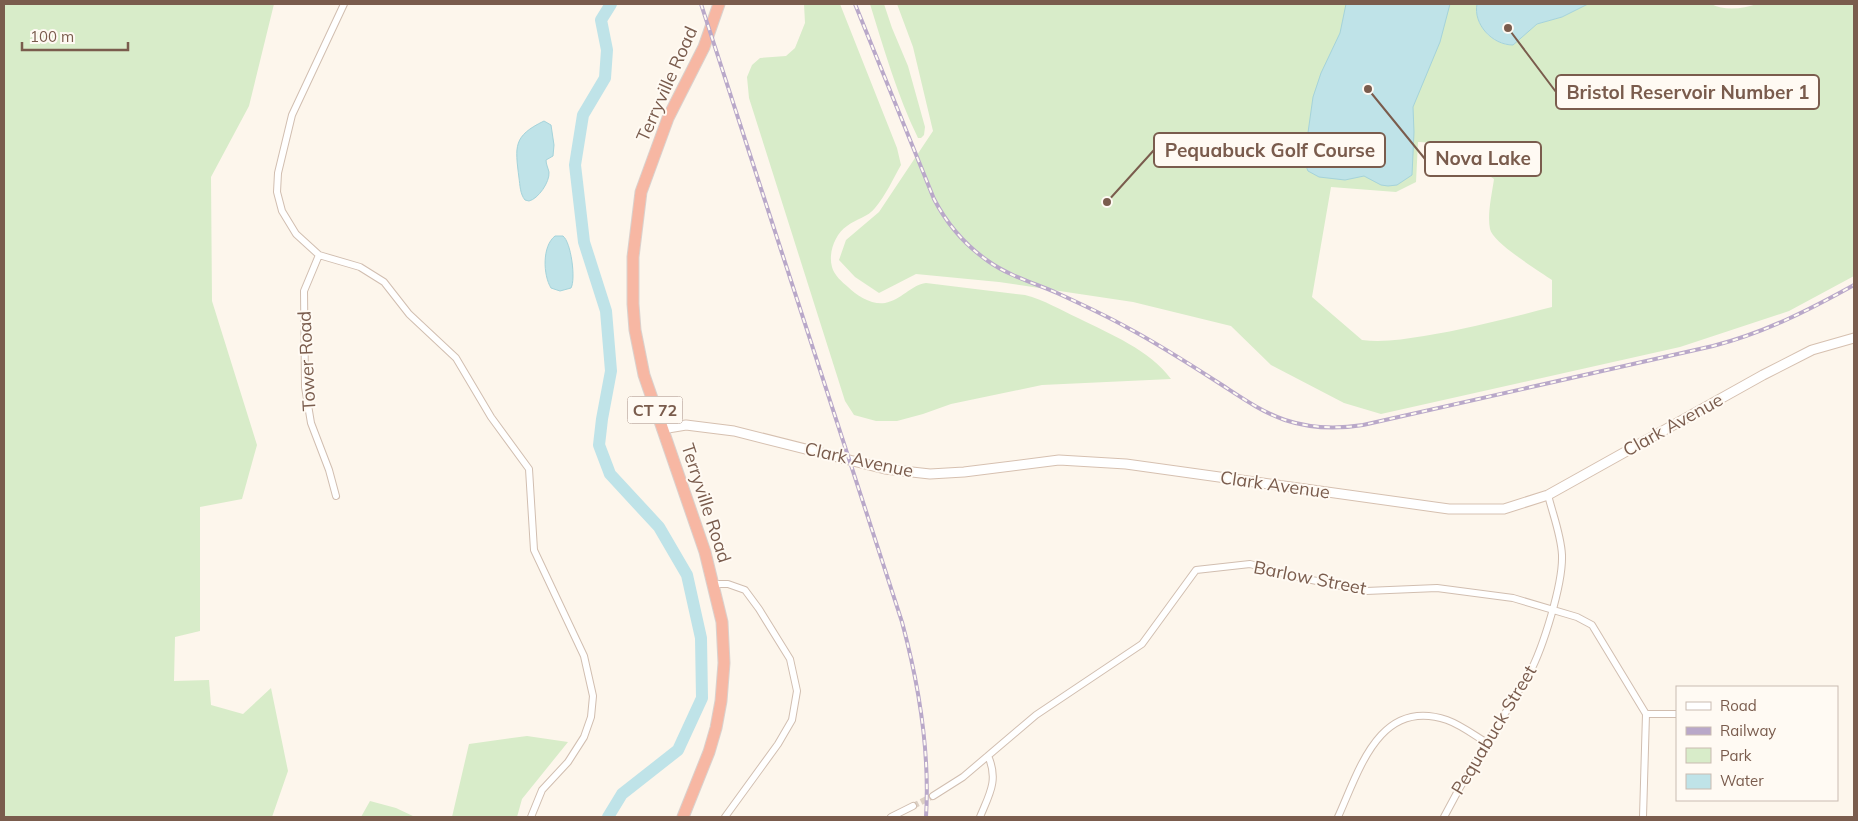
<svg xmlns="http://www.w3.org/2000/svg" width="1858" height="821" viewBox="0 0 1858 821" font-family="Mulish,sans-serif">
<rect width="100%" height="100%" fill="#fdf6ec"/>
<path fill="#d8ecc9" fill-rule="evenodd" d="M4,4H274L249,106L211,177L212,301L257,445L242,499L200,507V631L175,637L174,681L209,680L211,705L243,714L271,688L288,771L272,817H4Z
M804,4H840L897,148L901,165C893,179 886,195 875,208C868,217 856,219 847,226C835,234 828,253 832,267C834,275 842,282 848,287C857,296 872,305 885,303C901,300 911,285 926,283L1025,295C1044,300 1061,310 1078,318C1110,334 1150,350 1171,379L1042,385L951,404L923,414L897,421H876L854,415L845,401L749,98L747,77L752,65L760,58L786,56L795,48L805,23Z
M870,4H884L892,28L908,66L925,127L924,135L921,138H918C897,95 884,49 870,4Z
M897,4H1477C1473,24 1492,45 1512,45L1537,24L1562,17L1588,4H1711C1724,11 1743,9 1757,4H1854V276L1789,311L1680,347L1381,414L1344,403L1271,365L1231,326L1133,302L999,282L916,274L879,293L855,277L839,260L846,240L879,212L933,131L913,47ZM1418,142C1441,141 1475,166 1494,179C1492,194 1487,214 1490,229C1493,243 1539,271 1552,280V307C1509,318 1467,329 1424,336C1403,339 1383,343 1362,340L1312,297L1331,187L1396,192L1416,182Z
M527,736L568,742L522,799L517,817H452L469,744Z
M370,801L396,808L415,817H361Z"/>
<path fill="#bfe3e8" stroke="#a5d3da" d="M1346,4H1450L1440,42L1413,107L1414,132L1412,175L1397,185L1388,186L1381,185L1364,176L1345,180L1319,177L1308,171L1304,161L1313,97L1321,73L1340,33Z
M1477,4H1588L1562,17L1537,24L1513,45C1492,45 1473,24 1477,4Z
M544,121L551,125L554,145L553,156L546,160C546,164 548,168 549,172C550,182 538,199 529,201L525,200C520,194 520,185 519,178C515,146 513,136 544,121Z
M555,236H563C571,242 576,279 571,288L560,291L551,288C543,275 542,246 555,236Z"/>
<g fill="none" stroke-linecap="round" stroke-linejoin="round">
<path stroke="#bfe3e8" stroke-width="12" d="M608,817L622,794L678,750L702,698L701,638L687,575L659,527L610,474L599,445L602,419L611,371L606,311L584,242L575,165L583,115L605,78L607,50L601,20L611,4"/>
<path stroke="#dcd0c4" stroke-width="6" stroke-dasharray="6 3" stroke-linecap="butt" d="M913,806L933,796"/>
<defs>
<path id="street" d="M344,4L292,115L278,173L277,192L282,211L296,234L319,255L360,267L384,282L409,314L456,358L491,417L529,469L534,550L584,656L593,696L591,717L584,737L568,762L542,790L531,817
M319,255L304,291L305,387L311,423L329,470L336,496
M714,584H728L745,590L759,609L790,659L797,691L792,720L778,744L725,817
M1646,714H1677
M933,796L963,777L1036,715L1142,644L1196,570L1250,564L1302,578L1366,591L1437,588L1513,598L1577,617L1592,625L1646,714L1643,817
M891,817L913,806
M980,817C989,795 999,780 988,756
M1338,817C1359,771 1379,697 1447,720C1461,725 1474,735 1487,743
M1444,817L1459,789L1529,674C1543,648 1563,584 1562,555C1561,535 1553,515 1548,495"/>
<path id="secondary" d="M662,429L686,425L734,431L885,469L930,474L964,472L1059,460L1126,464L1449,509H1504L1548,495L1763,375L1812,350L1854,338"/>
<path id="highway" d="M683,817L709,752L716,728L721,701L724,663L722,622L705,552L644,375L635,330L633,304V257L641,192L668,118L704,47L719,4"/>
</defs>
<use href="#street" stroke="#d1beb0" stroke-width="8"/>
<use href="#secondary" stroke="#d6c0b0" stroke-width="11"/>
<use href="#highway" stroke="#dad1cd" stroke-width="13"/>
<use href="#street" stroke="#fff" stroke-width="6"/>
<use href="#secondary" stroke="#fff" stroke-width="9"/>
<use href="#highway" stroke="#f7b7a3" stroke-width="11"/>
<defs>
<path id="rail" d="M701,4L902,622C919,685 930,752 926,817
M855,4L934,199C947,224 965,245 988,261C1009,276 1034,283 1057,293C1081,304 1105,315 1128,328C1160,345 1191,365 1222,385C1242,398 1262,412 1285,420C1309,428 1338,429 1363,425L1713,346C1764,333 1809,310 1854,285"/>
</defs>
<use href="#rail" stroke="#b9a8c9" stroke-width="4"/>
<use href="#rail" stroke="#fffaf3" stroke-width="2" stroke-dasharray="5.5" stroke-linecap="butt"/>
</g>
<g text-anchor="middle" stroke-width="4" stroke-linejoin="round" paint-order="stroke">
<rect fill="#fffaf3" stroke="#a28b7f" stroke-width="1" x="627.5" y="396.5" width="55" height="27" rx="4"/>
<g font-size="16" font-weight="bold" fill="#7a5c4d">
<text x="655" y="416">CT 72</text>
</g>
<g font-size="18" fill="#7a5c4d" stroke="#fffaf3">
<text transform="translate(667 84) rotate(-66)" y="6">Terryville Road</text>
<text transform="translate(307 361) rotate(-93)" y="6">Tower Road</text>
<text transform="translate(1673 425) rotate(-29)" y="6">Clark Avenue</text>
<text transform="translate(859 460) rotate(12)" y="6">Clark Avenue</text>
<text transform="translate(1275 485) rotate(8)" y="6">Clark Avenue</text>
<text transform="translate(706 503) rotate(72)" y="6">Terryville Road</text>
<text transform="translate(1310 578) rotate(11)" y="6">Barlow Street</text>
<text transform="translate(1494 730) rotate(-59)" y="6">Pequabuck Street</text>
</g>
</g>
<path fill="none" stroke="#7a5c4d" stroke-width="2" d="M1508 28L1556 92M1107 202L1154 150M1368 89L1425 159"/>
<g fill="#7a5c4d" stroke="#fffaf3" stroke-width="2">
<circle cx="1508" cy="28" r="5"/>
<circle cx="1107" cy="202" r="5"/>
<circle cx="1368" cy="89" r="5"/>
</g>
<g fill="#fffaf3" stroke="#7a5c4d" stroke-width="2">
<rect x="1556" y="75" width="263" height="34" rx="5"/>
<rect x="1154" y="133" width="231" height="34" rx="5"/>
<rect x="1425" y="142" width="116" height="34" rx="5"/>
</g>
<g font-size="19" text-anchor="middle" font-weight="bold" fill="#7a5c4d">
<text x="1688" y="99">Bristol Reservoir Number 1</text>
<text x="1270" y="157">Pequabuck Golf Course</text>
<text x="1483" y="165">Nova Lake</text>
</g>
<rect width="1858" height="821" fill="none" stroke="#7a5c4d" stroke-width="10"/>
<rect x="1676" y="686" width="162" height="115" fill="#fffaf3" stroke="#cabbb1"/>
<rect x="1686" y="702" width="25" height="8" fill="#ffffff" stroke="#cabbb1"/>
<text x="1720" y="711" font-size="15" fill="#7a5c4d">Road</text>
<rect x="1686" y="727" width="25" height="8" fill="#b9a8c9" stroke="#cabbb1"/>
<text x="1720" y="736" font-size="15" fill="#7a5c4d">Railway</text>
<rect x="1686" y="748" width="25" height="15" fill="#d8ecc9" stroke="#cabbb1"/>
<text x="1720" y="761" font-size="15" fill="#7a5c4d">Park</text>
<rect x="1686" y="774" width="25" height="15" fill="#bfe3e8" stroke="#cabbb1"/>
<text x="1720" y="786" font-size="15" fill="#7a5c4d">Water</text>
<path d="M22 42v8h106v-8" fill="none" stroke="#7a5c4d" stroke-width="2.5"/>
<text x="30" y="42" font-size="15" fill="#7a5c4d" stroke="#fffaf3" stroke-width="4" paint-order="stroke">100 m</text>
</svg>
